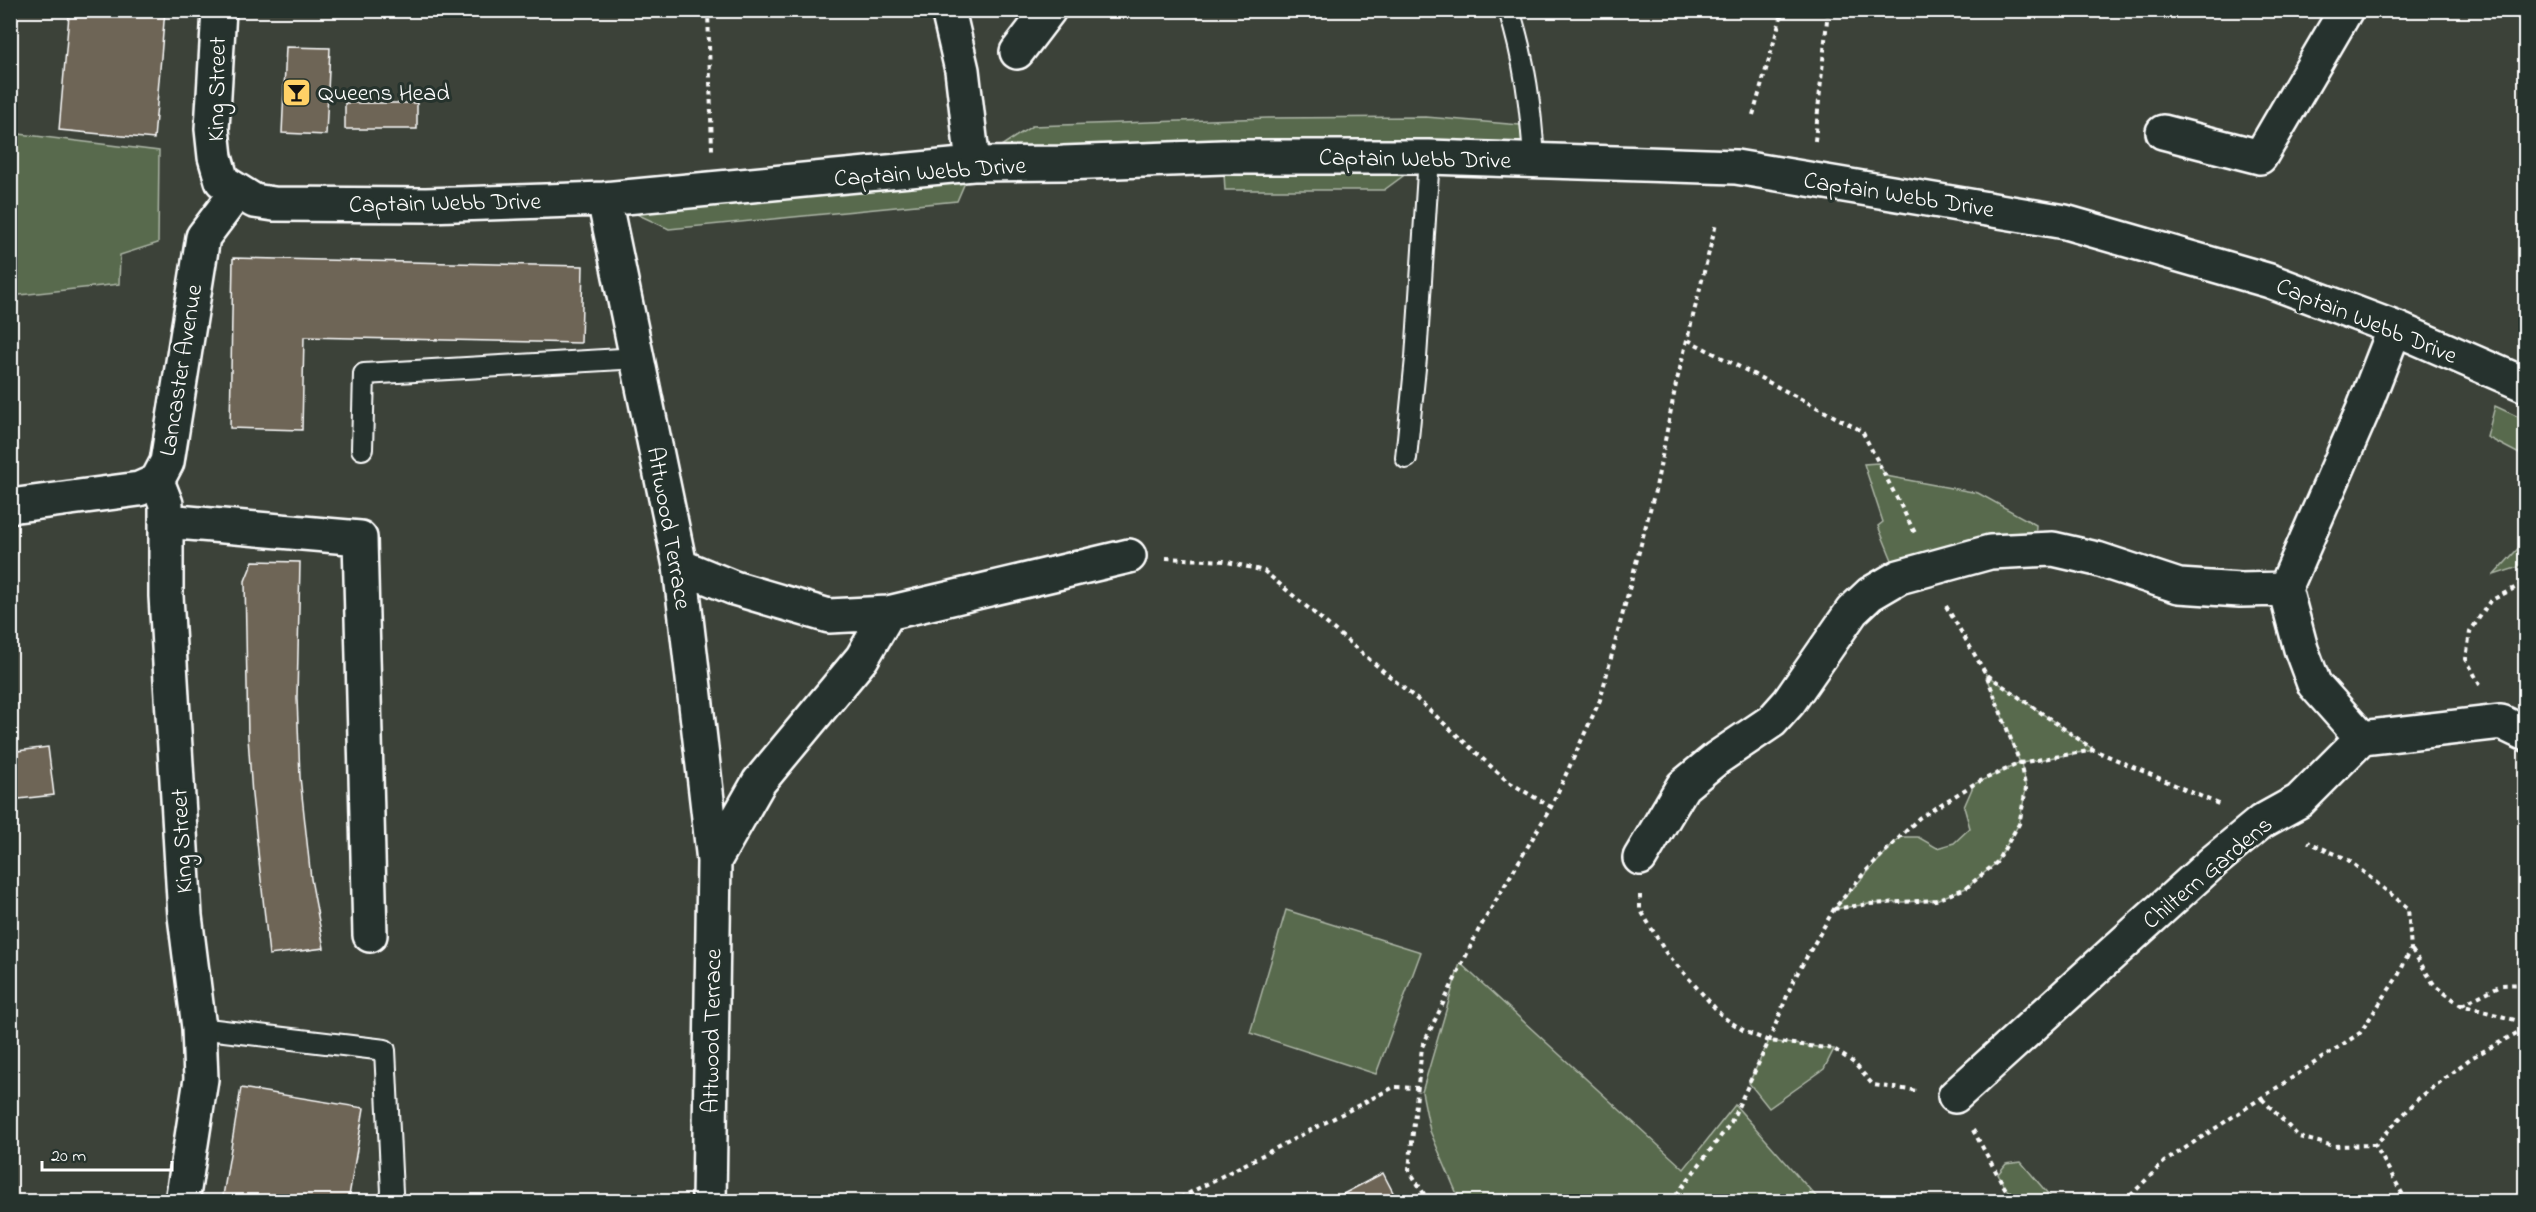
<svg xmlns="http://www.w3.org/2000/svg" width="2536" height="1212" viewBox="0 0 2536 1212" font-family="'Indie Flower',sans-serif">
<rect width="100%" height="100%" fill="#3c4239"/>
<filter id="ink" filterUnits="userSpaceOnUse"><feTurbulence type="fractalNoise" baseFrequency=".0167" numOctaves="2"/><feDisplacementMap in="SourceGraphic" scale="12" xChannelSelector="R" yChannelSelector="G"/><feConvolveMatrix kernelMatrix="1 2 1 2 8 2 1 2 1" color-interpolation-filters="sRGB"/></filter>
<g filter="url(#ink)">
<path fill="#596b4e" stroke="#acb5a6" stroke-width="1.5" d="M1426,117L1532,126L1534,160L1429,157L1384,190H1225L1223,157L973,164L957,201L669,229L604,199L973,164L1032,126L1268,118Z
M11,133L159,151L158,243L120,255L119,284L11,296Z
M2495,406L2525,420V457L2487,437Z
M1878,463L1886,476L1978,493L2036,525L2035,549L1899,577L1878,526L1883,522L1864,464Z
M2525,541V565L2494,575Z
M1986,674L2094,750L2021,763L2026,789L2019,824L1996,863L1966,888L1936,900L1869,904L1834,909L1900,837H1918L1937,848L1954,843L1970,828L1964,807L1974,784L2020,763Z
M1286,910L1421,952L1376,1074L1250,1033Z
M1460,963L1684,1169L1735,1105L1820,1201H1460L1430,1131L1422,1092Z
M1769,1041L1834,1049L1824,1069L1769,1108L1749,1083Z
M2021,1162L2054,1201H2020L2005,1188L1998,1174L2006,1164Z"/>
<path fill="#6e6556" stroke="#fff" stroke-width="1.5" d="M165,10L154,139L59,130L69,15L19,10Z
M286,47L330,48L326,135L282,133Z
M345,103H417V129H345Z
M233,258L583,266L581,343L304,337L302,430L230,428Z
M253,561L300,562L297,698L300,777L311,879L324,948L269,955L252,795L248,737L245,581Z
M48,747L54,795L10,800V752Z
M241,1088L364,1108L348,1202H222Z
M1383,1173L1398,1202H1328Z"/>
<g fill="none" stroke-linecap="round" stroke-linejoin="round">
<defs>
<path id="service" d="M1509,10C1525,60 1531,108 1534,160
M362,449L364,374L639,358
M1406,458L1416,358L1429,157
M199,1028L385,1050L392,1192L390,1202"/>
<path id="minor" d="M219,10L212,129L215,157L222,181L254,201L274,204L426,205L604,199L973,164L1063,163L1223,157H1429L1736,167L2065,222L2270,281L2395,328L2526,385
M948,10L962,70L973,164
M1017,52L1049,10
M2163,132L2260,157L2346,10
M604,199L680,566L714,861
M157,481L166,504V596L185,916L199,1028L201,1079L182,1202
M10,506L139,489L157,481L167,462L203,237L237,192
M166,521L360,538L370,935
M680,566L734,588L829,616L888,613
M2362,738L2314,684L2301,649L2285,589L2363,410L2395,328
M1640,858L1683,786L1717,758L1772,721L1789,702L1852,611L1870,594L1899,577L1990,552L2053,549L2097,559L2179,586L2240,590L2285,589
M1955,1096L2214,861L2261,822L2299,801L2362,738L2501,722L2526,734
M709,1202L714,861L759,782L862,658L888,613L1129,556"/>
</defs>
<use href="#service" stroke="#fff" stroke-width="24"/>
<use href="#minor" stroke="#fff" stroke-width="38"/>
<path stroke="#fff" stroke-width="4" stroke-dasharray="4.5 4.5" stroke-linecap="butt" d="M708,10L712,150
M1753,115L1783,10
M1815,141L1828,10
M1688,340L1862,431L1915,533
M1166,558L1224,561L1264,571L1425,706L1507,781L1551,807
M1946,606L1986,674L2094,750L2221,805
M2480,685L2466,659L2470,632L2490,601L2526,582
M1640,895V909L1666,953L1723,1017L1746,1032L1769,1041L1834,1049L1854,1063L1873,1085L1918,1091
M1834,909L1869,904L1936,900L1966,888L1996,863L2019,824L2026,789L2020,763L1986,674
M2412,950L2435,986L2461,1005L2526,1023
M2462,1005L2501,985L2526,984
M2262,1099L2299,1137L2334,1146L2375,1145
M1973,1130L2005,1188L2020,1202
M1172,1202L1394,1087L1418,1088
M1429,1202L1409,1170L1422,1047L1478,931L1551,807L1600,700L1656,487L1676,384L1716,224
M1671,1202L1730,1124L1769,1041L1793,981L1834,909L1865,872L1919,818L1974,784L2020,763L2094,750
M2124,1202L2164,1162L2360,1033L2398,976L2411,949L2408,908L2347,859L2308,842
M2407,1202L2375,1145L2418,1099L2471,1058L2526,1028"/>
<use href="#service" stroke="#26332d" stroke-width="20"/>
<use href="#minor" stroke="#26332d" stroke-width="33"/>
</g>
</g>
<defs>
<symbol id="bar-square" viewBox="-11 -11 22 22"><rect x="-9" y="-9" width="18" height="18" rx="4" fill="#ffd166" stroke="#26332d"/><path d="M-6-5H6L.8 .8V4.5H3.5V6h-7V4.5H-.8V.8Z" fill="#111"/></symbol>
</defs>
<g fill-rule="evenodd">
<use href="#bar-square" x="280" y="76" width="33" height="33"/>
</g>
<g text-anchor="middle" stroke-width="6" stroke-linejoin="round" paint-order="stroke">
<g font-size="24" fill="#fff" stroke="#26332d">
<text transform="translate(216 89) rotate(-89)" y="8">King Street</text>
<text transform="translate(1415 158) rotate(1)" y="8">Captain Webb Drive</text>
<text transform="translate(930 171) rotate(-4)" y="8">Captain Webb Drive</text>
<text transform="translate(1899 194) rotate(9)" y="8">Captain Webb Drive</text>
<text transform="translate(445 202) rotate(-1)" y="8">Captain Webb Drive</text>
<text transform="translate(2367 320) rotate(22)" y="8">Captain Webb Drive</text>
<text transform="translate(180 370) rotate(-81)" y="8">Lancaster Avenue</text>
<text transform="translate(670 528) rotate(80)" y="8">Attwood Terrace</text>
<text transform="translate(181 841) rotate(-93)" y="8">King Street</text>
<text transform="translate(2207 872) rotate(-40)" y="8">Chiltern Gardens</text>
<text transform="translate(711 1031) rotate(-89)" y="8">Attwood Terrace</text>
</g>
<g font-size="24" fill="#fff" stroke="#26332d" text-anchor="start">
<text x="318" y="100">Queens Head</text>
</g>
</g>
<rect width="2536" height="1212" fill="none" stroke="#26332d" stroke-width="36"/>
<rect x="18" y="18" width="2500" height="1176" fill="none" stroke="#fff" stroke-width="2" filter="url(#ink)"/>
<path d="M42 1161v9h130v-9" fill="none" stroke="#ffffff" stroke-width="3"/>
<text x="51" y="1161" font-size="18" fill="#ffffff" stroke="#26332d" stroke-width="4.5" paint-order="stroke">20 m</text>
</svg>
